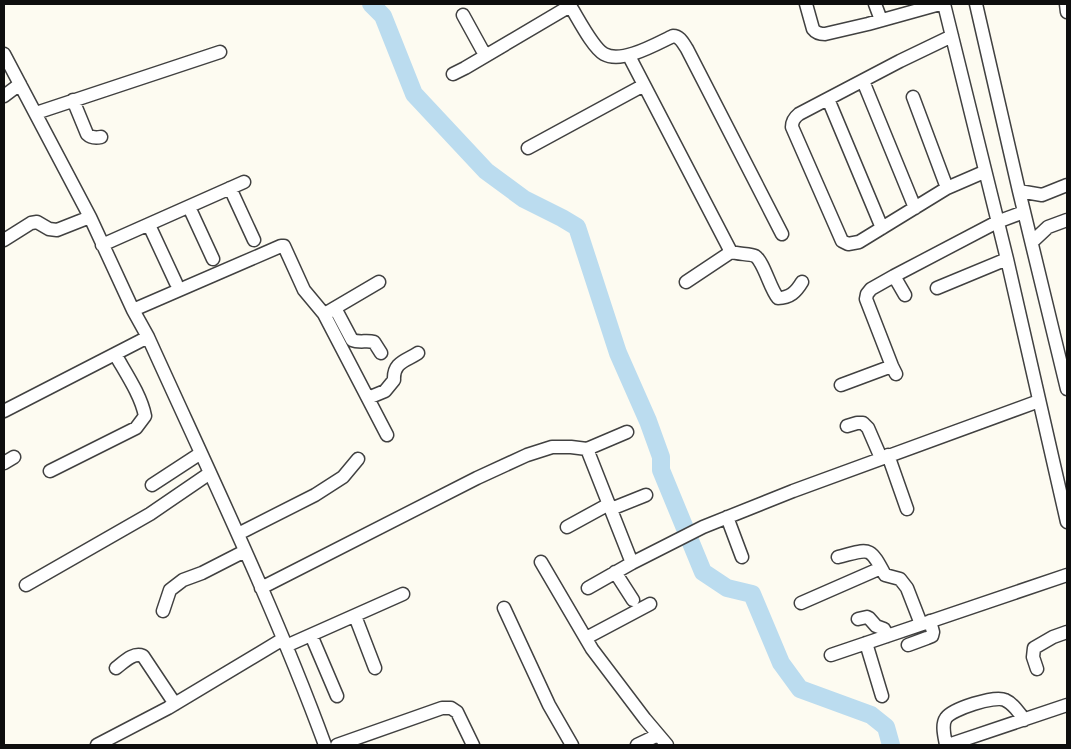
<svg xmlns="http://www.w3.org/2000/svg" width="1071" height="749" viewBox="0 0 1071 749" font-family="Literata,serif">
<rect width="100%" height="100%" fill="#fdfbf1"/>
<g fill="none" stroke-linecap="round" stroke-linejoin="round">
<path stroke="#bbdcef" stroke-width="18" d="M371,4L383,16L414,94L486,171L524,199L562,218L577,227L618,353L648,421L661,457V470L703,572L727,588L752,594L781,663L800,689L871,715L886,727L891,745"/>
<defs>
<path id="minor" d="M569,4C577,16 592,47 604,54C622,64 656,44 673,36C680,36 683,43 687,49L782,234
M806,4L813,29C816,33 820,34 825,34L868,24L940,4
M875,4L881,20
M944,4L1007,259L1067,522
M976,4L1019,191L1067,389
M1066,4L1067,12
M463,15L485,55
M952,36L900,61L799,114C794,118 792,121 792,127L842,241L848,244L859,242L947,188L984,172
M4,54L90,217L133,310L148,337C209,472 274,606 325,745
M629,56L731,252C738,254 751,254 755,256C764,262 770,289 778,298C790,298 796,292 802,282
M453,74L465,68L570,6
M863,81L915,208
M4,96L20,84
M913,97L947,188
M828,99L882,228
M73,100L87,134C91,138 96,138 101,137
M36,113L220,52
M528,148L644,85
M230,188L254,240
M1019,191L1042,195L1067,185
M189,207L213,259
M149,225L176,283
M4,240L31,223L37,222L49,229L57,230L90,217
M1032,242L1048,227L1067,220
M102,245L244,182
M894,276L905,295
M686,282L731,252
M937,288L1007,259
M335,308L352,340C359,343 367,340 374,342L381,353
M133,310L281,246H284L304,290L324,314L387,435
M328,312L379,282
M896,374L892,366L866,299L867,294L871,289L894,276L997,222L1024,212
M841,385L892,366
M368,398L385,391L394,380C393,362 406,361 418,353
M4,411L148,337
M847,426L857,423H863L868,428L881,458
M587,449L632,563L703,527L793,491L1039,401
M888,455L907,509
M4,463L14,457
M50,471L136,428L145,416C141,395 125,372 115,354
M152,485L201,453
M611,509L646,495
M727,517L742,557
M567,527L609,504
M238,534L315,495L343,477L358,459
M838,557C870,549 869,545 885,575L900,579L907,588L921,624
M541,562L592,649L645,719L667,745
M615,572L633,600
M26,585L150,514L210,473
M261,588L477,478L527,455L552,447H571L587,449L627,432
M588,588L632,563
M801,603L881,568
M504,608L549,705L572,745
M163,611L170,590L183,580L202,573L245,551
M355,616L375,668
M858,619L867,617L869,618L876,626L884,629L887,636
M311,635L337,696
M586,638L650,604
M866,643L882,696
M908,645L927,638L932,636L933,632L930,621
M286,646L403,594
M831,655L1067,575
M116,668C124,662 133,652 143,656L175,704
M1037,669L1033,657L1034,648L1053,637L1067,632
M97,745L168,708L283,639
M337,745L442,708H451L457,712L473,745
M637,745L658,735
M946,745C945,738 941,725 946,718C952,709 995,695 1005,700C1012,703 1020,713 1024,720
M948,745L1067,705"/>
</defs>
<use href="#minor" stroke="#414141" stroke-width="15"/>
<use href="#minor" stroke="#fff" stroke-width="12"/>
</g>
<rect width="1071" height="749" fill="none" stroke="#0e0e0e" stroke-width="10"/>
</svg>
